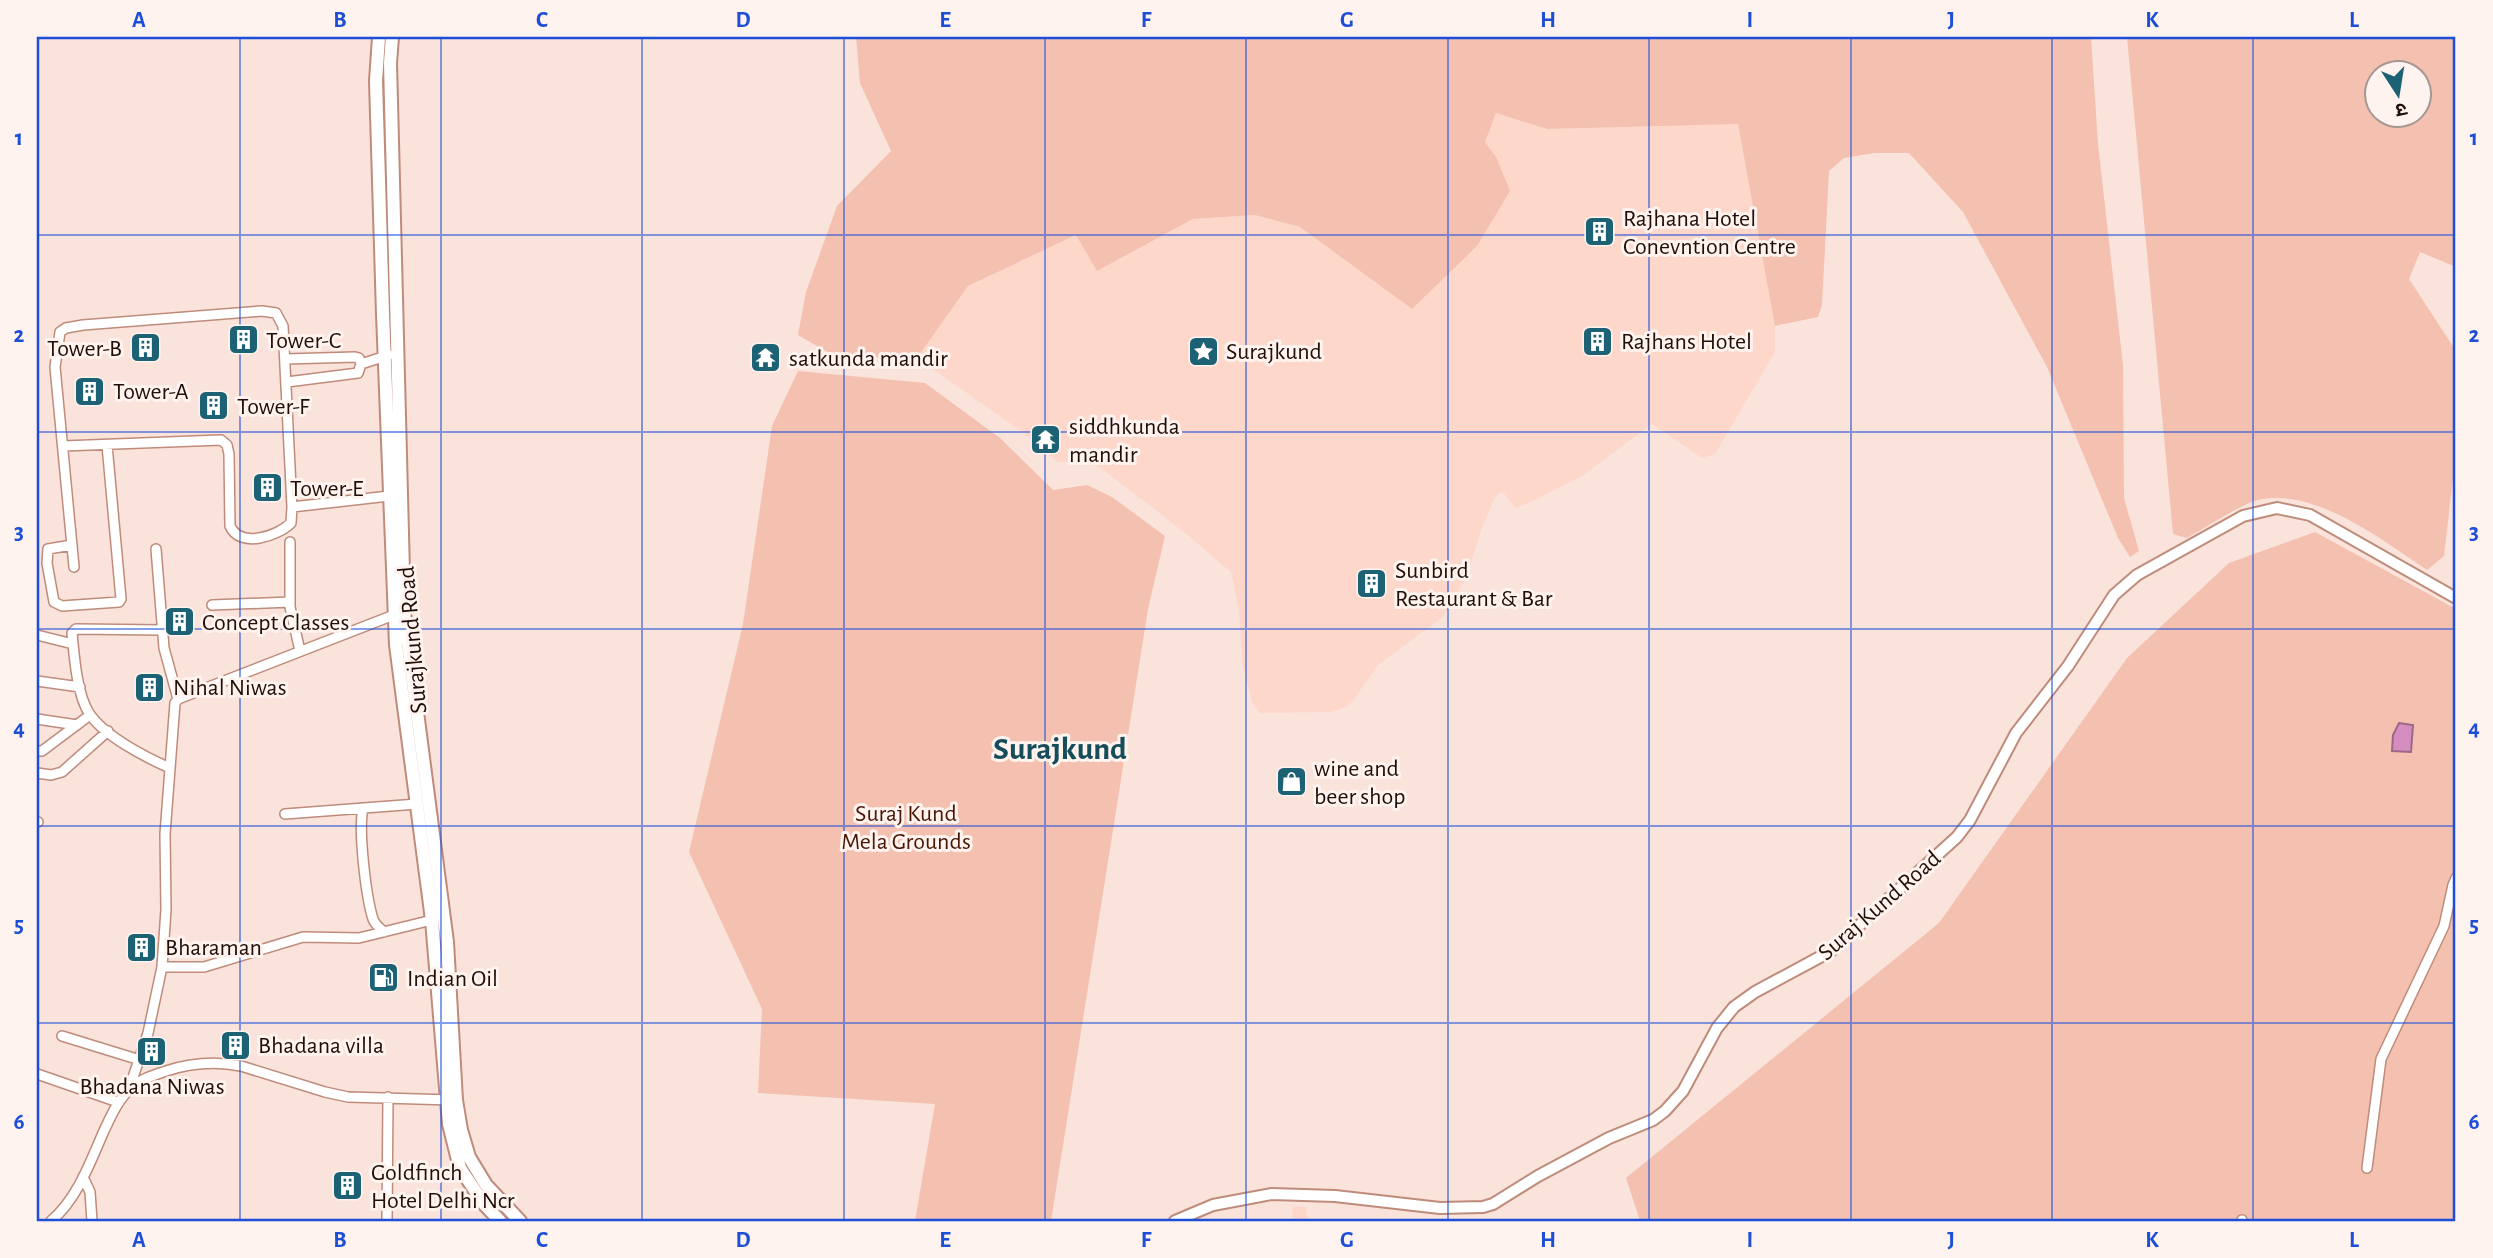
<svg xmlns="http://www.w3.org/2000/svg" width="2493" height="1258" viewBox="0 0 2493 1258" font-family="'Alegreya Sans','Noto Sans Devanagari',sans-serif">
<rect width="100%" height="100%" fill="#fae3db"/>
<path fill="#fed7cb" d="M1496,113L1547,129L1738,124L1775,326V352L1715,454L1702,458L1652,424L1582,476L1537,499L1516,508L1502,491L1494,499L1483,525L1466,578L1444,616L1378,665L1352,702L1344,708L1331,712L1260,713L1252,702L1242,661L1239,610L1231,572L1189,536L1093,462H1058L1021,431L917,358L968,286L1077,235L1097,271L1194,219L1255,215L1300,227L1412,309L1496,157L1485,142Z
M1292,1206L1306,1207L1308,1221H1293Z"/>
<path fill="#f4c0af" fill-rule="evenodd" d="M856,37H2091L2098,144L2123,365L2124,498L2139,551L2130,557L2118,538L2047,367L1963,212L1909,153H1874L1844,158L1829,171L1822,305L1818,317L1775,326L1738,124L1547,129L1496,113L1485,142L1496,157L1510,191L1477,246L1412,309L1300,227L1255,215L1193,219L1097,271L1076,235L968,286L917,358L836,357L798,335L806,292L837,206L891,151L860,83Z
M2127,37H2456V267L2420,252L2409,279L2456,351V452L2444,556L2427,570C2382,540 2315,487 2258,500C2243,503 2203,529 2187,538L2173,534ZM2378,74H2420V116H2378Z
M798,371L925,383L1000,438L1053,490L1087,485L1112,497L1165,536L1148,609L1051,1221H915L935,1104L758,1093L762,1009L689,852L743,624L772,426Z
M2315,532L2456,609V1221H2185L2180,1219L2179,1221H1640L1626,1178L1939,923L2127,658L2229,563Z"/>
<path fill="#d48dbe" stroke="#9e6787" stroke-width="2" d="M2399,723L2413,725L2411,752L2392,751L2393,735Z"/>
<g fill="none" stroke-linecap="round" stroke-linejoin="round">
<defs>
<path id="minor" d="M286,359L355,357L359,358L361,364
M287,382L358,373L361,364L389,355
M63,446L221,440L227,445L229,454L230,526C240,549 278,536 291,523L292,507L283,326L276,313L262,311L83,325L66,328L60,332L55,367L74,567
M292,507L389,496
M290,542V607L300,651
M72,545L48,549L47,563L54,602L62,606L119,602L121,599L107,445
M156,549L164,648L178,699
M212,605L290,602
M163,630L76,629L72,633C74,655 77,695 89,713C104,736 145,757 170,768
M37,635L73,644
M37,681L80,687
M37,719L77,725
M37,751H42L90,715
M37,773L51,775L62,772L108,731
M363,808C358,830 366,897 373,919C375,925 380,928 384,932
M285,814L417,804
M37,822H38
M162,967H204L303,937L359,938L432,920
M62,1036L140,1060
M37,1074L118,1102
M129,1089L148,1033L162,967L166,910L165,834L175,703L178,699L399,613
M2367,1168L2381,1059L2444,926L2453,885L2456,878
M83,1177L90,1192L92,1221
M2242,1220V1221
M51,1221C77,1199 90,1163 103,1133C111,1116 118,1099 132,1087C141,1079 154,1075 166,1071C191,1063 215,1061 241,1066L325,1092L348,1097L452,1100
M387,1221L388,1097"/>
<path id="tertiary" d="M1175,1221L1213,1205L1272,1194L1335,1196L1440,1208L1483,1207L1493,1204L1538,1176L1609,1138L1653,1120L1665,1111L1683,1091L1717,1028L1734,1007L1755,992L1831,951L1957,837L1970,820L2016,733L2068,666L2114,595L2137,575L2243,516L2277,508L2310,515L2456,598"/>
<path id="secondary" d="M379,37L376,81L383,314L396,645L432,920L449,1124L460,1168L484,1204L500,1221
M392,37L390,63L404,612L447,942L456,1100L461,1130L469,1157L486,1185L520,1221"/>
</defs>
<use href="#minor" stroke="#bf8b7b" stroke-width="12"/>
<use href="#tertiary" stroke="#bf8b7b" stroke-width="14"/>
<use href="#secondary" stroke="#bf8b7b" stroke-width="16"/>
<use href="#minor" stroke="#fff" stroke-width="9"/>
<use href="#tertiary" stroke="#fff" stroke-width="10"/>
<use href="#secondary" stroke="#fff" stroke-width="12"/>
</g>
<path fill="none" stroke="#1d4ed8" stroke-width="2" stroke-opacity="0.55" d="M240,37V1221M441,37V1221M642,37V1221M844,37V1221M1045,37V1221M1246,37V1221M1448,37V1221M1649,37V1221M1851,37V1221M2052,37V1221M2253,37V1221M37,235H2456M37,432H2456M37,629H2456M37,826H2456M37,1023H2456"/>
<defs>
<symbol id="building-square" viewBox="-11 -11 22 22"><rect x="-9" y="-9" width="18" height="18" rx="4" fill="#1d6274" stroke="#fef3ef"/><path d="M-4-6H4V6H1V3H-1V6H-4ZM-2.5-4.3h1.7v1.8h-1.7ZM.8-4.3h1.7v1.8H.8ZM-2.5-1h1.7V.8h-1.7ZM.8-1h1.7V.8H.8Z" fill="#fff"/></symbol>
<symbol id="sight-square" viewBox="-11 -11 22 22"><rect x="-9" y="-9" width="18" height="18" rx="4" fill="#1d6274" stroke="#fef3ef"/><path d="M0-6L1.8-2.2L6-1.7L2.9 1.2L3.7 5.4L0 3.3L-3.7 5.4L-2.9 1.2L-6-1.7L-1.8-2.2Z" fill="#fff"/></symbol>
<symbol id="temple-square" viewBox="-11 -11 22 22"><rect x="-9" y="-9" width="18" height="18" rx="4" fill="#1d6274" stroke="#fef3ef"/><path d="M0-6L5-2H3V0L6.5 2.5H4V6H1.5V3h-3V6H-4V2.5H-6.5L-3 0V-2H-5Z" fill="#fff"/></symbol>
<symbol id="shop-square" viewBox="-11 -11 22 22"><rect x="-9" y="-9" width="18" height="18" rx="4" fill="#1d6274" stroke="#fef3ef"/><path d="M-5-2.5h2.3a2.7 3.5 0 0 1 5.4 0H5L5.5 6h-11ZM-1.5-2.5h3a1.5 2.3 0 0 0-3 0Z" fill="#fff"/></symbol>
<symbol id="fuel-square" viewBox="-11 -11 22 22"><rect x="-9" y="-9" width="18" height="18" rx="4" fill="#1d6274" stroke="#fef3ef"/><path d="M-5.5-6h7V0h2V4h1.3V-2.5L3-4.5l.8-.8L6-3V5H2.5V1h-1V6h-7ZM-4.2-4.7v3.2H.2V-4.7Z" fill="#fff"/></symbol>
</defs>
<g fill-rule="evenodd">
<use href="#building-square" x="1582" y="214" width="35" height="35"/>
<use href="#building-square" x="226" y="322" width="35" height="35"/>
<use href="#building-square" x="1580" y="324" width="35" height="35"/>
<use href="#building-square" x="128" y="330" width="35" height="35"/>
<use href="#sight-square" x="1186" y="334" width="35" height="35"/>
<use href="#temple-square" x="748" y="340" width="35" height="35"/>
<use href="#building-square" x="72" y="374" width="35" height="35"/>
<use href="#building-square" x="196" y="388" width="35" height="35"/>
<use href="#temple-square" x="1028" y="422" width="35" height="35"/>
<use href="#building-square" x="250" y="470" width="35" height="35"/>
<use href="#building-square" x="1354" y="566" width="35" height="35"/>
<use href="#building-square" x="162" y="604" width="35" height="35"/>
<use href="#building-square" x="132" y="670" width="35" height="35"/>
<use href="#shop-square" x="1274" y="764" width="35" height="35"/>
<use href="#building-square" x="124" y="930" width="35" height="35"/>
<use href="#fuel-square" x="366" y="960" width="35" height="35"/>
<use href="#building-square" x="218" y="1028" width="35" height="35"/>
<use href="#building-square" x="134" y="1034" width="35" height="35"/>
<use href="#building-square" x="330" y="1168" width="35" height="35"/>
</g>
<g text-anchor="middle" stroke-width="6" stroke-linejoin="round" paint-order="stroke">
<g font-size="24" fill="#210e08" stroke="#fef3ef" text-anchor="start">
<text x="1623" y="226">Rajhana Hotel<tspan x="1623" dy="28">Conevntion Centre</tspan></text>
<text x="266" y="348">Tower-C</text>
<text x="1621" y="349">Rajhans Hotel</text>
<text x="122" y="356" text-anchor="end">Tower-B</text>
<text x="1226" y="359">Surajkund</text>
<text x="789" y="366">satkunda mandir</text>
<text x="113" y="399">Tower-A</text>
<text x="237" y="414">Tower-F</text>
<text x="1069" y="434">siddhkunda<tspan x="1069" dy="28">mandir</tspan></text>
<text x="290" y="496">Tower-E</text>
<text x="1395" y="578">Sunbird<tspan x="1395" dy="28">Restaurant &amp; Bar</tspan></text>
<text x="202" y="630">Concept Classes</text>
<text x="173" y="695">Nihal Niwas</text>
<text x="1314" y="776">wine and<tspan x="1314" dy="28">beer shop</tspan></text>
<text x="165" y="955">Bharaman</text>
<text x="407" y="986">Indian Oil</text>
<text x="258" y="1053">Bhadana villa</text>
<text x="152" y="1094" text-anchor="middle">Bhadana Niwas</text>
<text x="371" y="1180">Goldfinch<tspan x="371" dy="28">Hotel Delhi Ncr</tspan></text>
</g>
<g font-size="24" fill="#210e08" stroke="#fef3ef">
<text transform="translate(412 640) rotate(-95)" y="8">Surajkund Road</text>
<text transform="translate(1879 905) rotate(-41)" y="8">Suraj Kund Road</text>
</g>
<g font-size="24" fill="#4a1705" stroke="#fef3ef">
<text x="906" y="821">Suraj Kund<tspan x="906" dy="28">Mela Grounds</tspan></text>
</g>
<g font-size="32" font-weight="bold" fill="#174d5b" stroke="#fef3ef">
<text x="1060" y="759">Surajkund</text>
</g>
</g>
<rect width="2493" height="1258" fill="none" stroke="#fef3ef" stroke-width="77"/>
<g transform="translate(2398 94) rotate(168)"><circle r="33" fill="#fef3ef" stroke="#a69793" stroke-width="2"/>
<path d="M0-5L12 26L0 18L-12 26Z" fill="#1d6274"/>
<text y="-10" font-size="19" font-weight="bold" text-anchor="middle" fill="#210e08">उ</text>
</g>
<rect x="38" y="38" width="2416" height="1182" fill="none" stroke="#1d4ed8" stroke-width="2.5"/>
<g font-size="23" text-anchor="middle" font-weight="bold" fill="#1d4ed8">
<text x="139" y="27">A</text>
<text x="340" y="27">B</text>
<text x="542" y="27">C</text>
<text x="743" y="27">D</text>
<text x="945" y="27">E</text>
<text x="1146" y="27">F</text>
<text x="1347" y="27">G</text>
<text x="1548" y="27">H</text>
<text x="1750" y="27">I</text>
<text x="1951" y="27">J</text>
<text x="2152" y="27">K</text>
<text x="2354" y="27">L</text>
<text x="19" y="145">1</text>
<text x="2474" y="145">1</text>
<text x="19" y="342">2</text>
<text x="2474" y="342">2</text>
<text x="19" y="539">3</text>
<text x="2474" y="539">3</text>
<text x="19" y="735">4</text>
<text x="2474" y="735">4</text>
<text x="19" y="932">5</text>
<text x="2474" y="932">5</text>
<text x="19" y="1129">6</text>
<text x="2474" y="1129">6</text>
<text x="139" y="1247">A</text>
<text x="340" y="1247">B</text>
<text x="542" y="1247">C</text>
<text x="743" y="1247">D</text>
<text x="945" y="1247">E</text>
<text x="1146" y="1247">F</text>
<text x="1347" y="1247">G</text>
<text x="1548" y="1247">H</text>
<text x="1750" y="1247">I</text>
<text x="1951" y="1247">J</text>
<text x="2152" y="1247">K</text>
<text x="2354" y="1247">L</text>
</g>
</svg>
